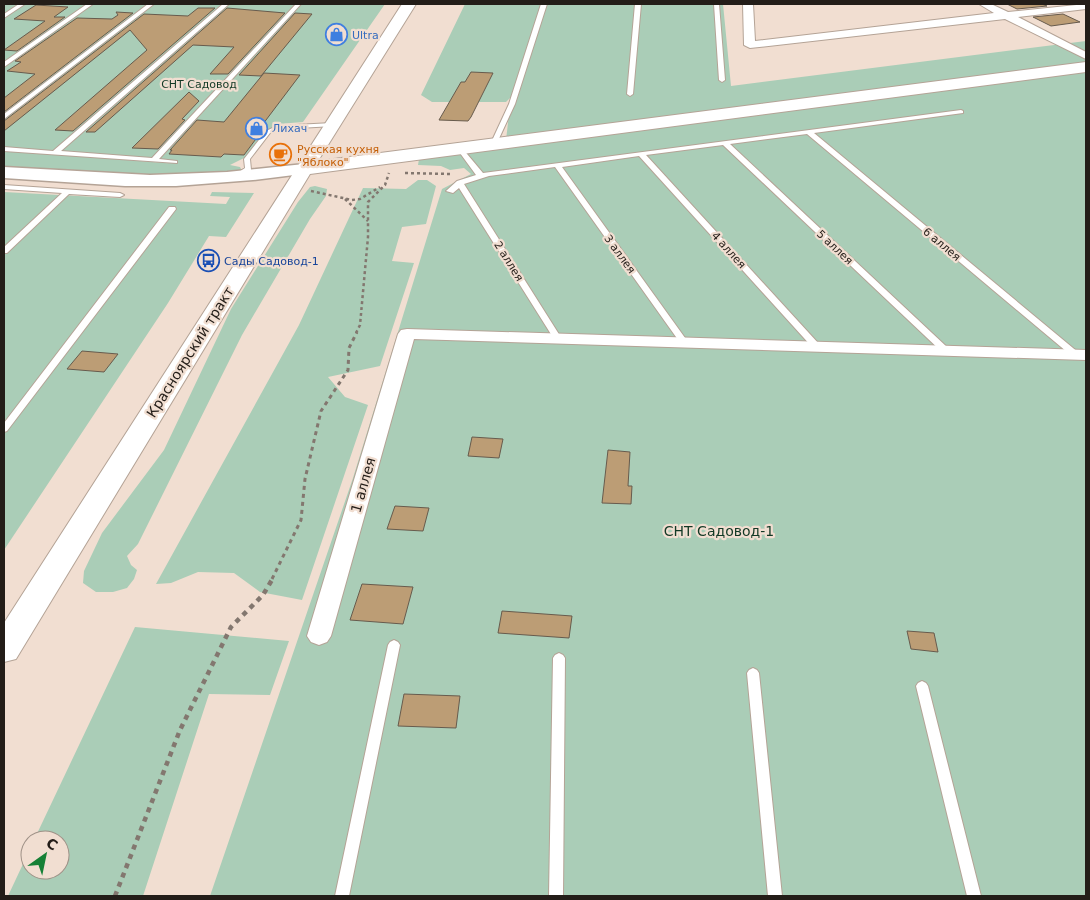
<svg xmlns="http://www.w3.org/2000/svg" width="1090" height="900" viewBox="0 0 1090 900" font-family="'DejaVu Sans',sans-serif">
<rect width="100%" height="100%" fill="#f1ded1"/>
<path fill="#aacdb7" d="M4,4H385L303,122L278,124L254,153L230,165L240,167L241,169L238,172L181,176L114,175L4,168V150L177,164L4,148Z
M465,4H723L731,86L1086,41V62L506,140L511,97L506,102H432L421,95Z
M1086,72V896H210L353,478L442,189L471,174L464,168L450,170L441,166L418,165L419,159Z
M418,180H427L436,186L426,224L402,227L392,261L414,263L380,366L328,377L345,397L368,405L302,600L260,592L234,573L198,572L171,583L156,584L299,325L363,188L406,189Z
M315,186L327,189L326,196L310,219L242,335L138,544L127,556L131,565L137,570L134,579L127,588L113,592H96L83,583L84,571L102,533L164,450L231,309L298,202L310,187Z
M4,192L226,204L230,197L210,196L212,192L254,193L226,237L209,236L168,303L4,550Z
M135,627L289,641L270,695L209,694L143,896H8L30,849V870H60V840H34Z"/>
<path fill="#bc9d75" stroke="#675b4d" d="M1007,4H1042L1047,6L1017,9Z
M36,5L68,7L54,17H65L17,51L4,50L45,21L14,19Z
M198,8H215L73,131L55,130L147,50L130,30L4,131V121L144,14L188,16Z
M227,8L285,13L228,74H210L234,47L193,45L95,132H86Z
M116,12L133,13L4,112V98L35,74L7,71L21,62L15,61L77,18L112,19L118,15Z
M295,13L312,14L261,76L239,75Z
M1063,14L1080,22L1051,26L1033,17Z
M471,72L493,73L471,117L468,121L439,120L461,82H465Z
M264,73L300,75L263,124H267L244,155L224,154L221,157L169,154L172,150H170L197,120L224,122Z
M189,92L199,101L182,119L185,120L158,149L132,148Z
M82,351L118,354L104,372L67,369Z
M472,437L503,439L499,458L468,456Z
M608,450L630,452L628,486H632L631,504L602,503Z
M395,506L429,508L423,531L387,529Z
M362,584L413,587L403,624L350,620Z
M502,611L572,616L569,638L498,633Z
M907,631L934,633L938,652L911,649Z
M404,694L460,696L456,728L398,726Z"/>
<g fill="none" stroke-linecap="round" stroke-linejoin="round">
<defs>
<path id="service" d="M19,4H25L4,18V14Z
M87,4H93L4,67V62Z
M148,4H154L4,119V114Z
M223,4H229L61,151L152,158L296,4H301L159,159L177,161V163L4,151V147L53,151Z
M541,4H547L515,104L496,145L491,146L490,145L509,104Z
M635,4H641L633,94L630,96L627,94Z
M714,4H719L725,80L722,82L719,80Z
M961,110L963,111V113L814,133L1079,353L1080,355L1079,357H1073L807,134L730,144L948,348L949,350L948,352H942L723,145L646,155L819,344L820,346L819,348H813L639,156L562,167L688,342L684,345L681,344L555,167L489,176L464,184L562,339L558,342L554,339L459,188L453,193L446,191L457,181L476,175L457,149L460,147L462,148L483,173Z
M332,123L334,124V126L280,129L270,133L250,159L251,170L239,177L233,176L245,168L244,159L266,131L277,126Z
M4,185L120,193L124,195L120,197L69,194L7,253H4V247L62,193L4,189Z
M169,207H175L176,209L7,431L4,432V423Z
M394,640L398,642L400,645L349,896H335L388,645L390,642Z
M559,653L563,655L565,658L563,896H549L553,658L555,655Z
M753,668L757,670L759,673L782,896H768L747,673L749,670Z
M922,681L926,683L928,686L981,896H967L916,686L918,683Z"/>
<path id="minor" d="M743,4H753L755,41L994,13L979,4H991L1008,12L1086,4V9L1018,17L1086,52V59L1005,19L750,48L744,45Z
M407,329L1086,350V360L414,339L331,636L327,642L319,645L311,642L307,636L398,334L401,330Z"/>
<path id="tertiary" d="M304,164L310,165L313,169L310,173L253,180L176,186H125L4,178V167L150,175L227,172Z"/>
<path id="secondary" d="M402,4H416L318,161L1086,62V72L310,174L16,659L4,662V623Z"/>
</defs>
<use href="#service" stroke="#b4a396" stroke-width="2"/>
<use href="#minor" stroke="#b4a396" stroke-width="2"/>
<use href="#tertiary" stroke="#b4a396" stroke-width="3"/>
<use href="#secondary" stroke="#b4a396" stroke-width="2"/>
<path stroke="#83776f" stroke-width="2.5" stroke-dasharray="3 3" stroke-linecap="butt" d="M405,173L451,174
M311,191L352,200L360,199L380,187
M345,199L368,221
M356,333L360,325L368,237V202L385,185L389,173"/>
<path stroke="#83776f" stroke-width="3" stroke-dasharray="4 4" stroke-linecap="butt" d="M272,579L301,520L305,479L321,411L348,370L349,348L357,332"/>
<path stroke="#83776f" stroke-width="4.5" stroke-dasharray="5 5" stroke-linecap="butt" d="M115,896L180,730L231,627L263,595L273,578"/>
<use href="#service" fill="#fff" fill-rule="evenodd"/>
<use href="#minor" fill="#fff" fill-rule="evenodd"/>
<use href="#tertiary" fill="#fff" fill-rule="evenodd"/>
<use href="#secondary" fill="#fff" fill-rule="evenodd"/>
</g>
<defs>
<symbol id="shop-ring" viewBox="-11 -11 22 22"><circle r="9.5" fill="#f1ded1" stroke="#3f7fe0" stroke-width="1.5"/><path d="M-5-2.5h2.3a2.7 3.5 0 0 1 5.4 0H5L5.5 6h-11ZM-1.5-2.5h3a1.5 2.3 0 0 0-3 0Z" fill="#3f7fe0"/></symbol>
<symbol id="cafe-ring" viewBox="-11 -11 22 22"><circle r="9.5" fill="#f1ded1" stroke="#e8710a" stroke-width="1.5"/><path d="M-5.5-4.5H6V0H3Q3 3.5 0 3.5H-2.5Q-5.5 3.5-5.5 0ZM3-3.2v2h1.7v-2ZM-6 4.5H4V6H-6Z" fill="#e8710a"/></symbol>
<symbol id="bus-ring" viewBox="-11 -11 22 22"><circle r="9.5" fill="#f1ded1" stroke="#1a4fb4" stroke-width="1.5"/><path d="M-5-6H5V4H4V6H2V4H-2V6H-4V4H-5ZM-3.5-4V0h7V-4ZM-3.5 1.2v1.5H-2V1.2ZM2 1.2v1.5H3.5V1.2Z" fill="#1a4fb4"/></symbol>
</defs>
<g fill-rule="evenodd">
<use href="#shop-ring" x="324" y="22" width="25" height="25"/>
<use href="#shop-ring" x="244" y="116" width="25" height="25"/>
<use href="#cafe-ring" x="268" y="142" width="25" height="25"/>
<use href="#bus-ring" x="196" y="248" width="25" height="25"/>
</g>
<g text-anchor="middle" stroke-width="4.5" stroke-linejoin="round" paint-order="stroke">
<g font-size="11" fill="#366cbe" stroke="#f1ded1" text-anchor="start">
<text x="352" y="39">Ultra</text>
<text x="272" y="132">Лихач</text>
</g>
<g font-size="11" fill="#123925" stroke="#f1ded1">
<text x="199" y="88">СНТ Садовод</text>
</g>
<g font-size="11" fill="#c56008" stroke="#f1ded1" text-anchor="start">
<text x="297" y="153">Русская кухня<tspan x="297" dy="13">"Яблоко"</tspan></text>
</g>
<g font-size="11" fill="#231d18" stroke="#f1ded1">
<text transform="translate(942 244) rotate(40)" y="4">6 аллея</text>
<text transform="translate(835 247) rotate(43)" y="4">5 аллея</text>
<text transform="translate(729 250) rotate(48)" y="4">4 аллея</text>
<text transform="translate(620 254) rotate(54)" y="4">3 аллея</text>
<text transform="translate(509 261) rotate(58)" y="4">2 аллея</text>
</g>
<g font-size="11" fill="#164399" stroke="#f1ded1" text-anchor="start">
<text x="224" y="265">Сады Садовод-1</text>
</g>
<g font-size="14" fill="#231d18" stroke="#f1ded1">
<text transform="translate(190 352) rotate(-58)" y="5">Красноярский тракт</text>
<text transform="translate(363 485) rotate(-74)" y="5">1 аллея</text>
</g>
<g font-size="14" fill="#123925" stroke="#f1ded1">
<text x="719" y="536">СНТ Садовод-1</text>
</g>
</g>
<rect width="1090" height="900" fill="none" stroke="#231d18" stroke-width="10"/>
<g transform="translate(45 855) rotate(33)"><circle r="24" fill="#f1ded1" stroke="#9f9187"/>
<path d="M0-4L9 19L0 12L-9 19Z" fill="#168036"/>
<text y="-8" font-size="14" font-weight="bold" text-anchor="middle" fill="#231d18">С</text>
</g>
</svg>
